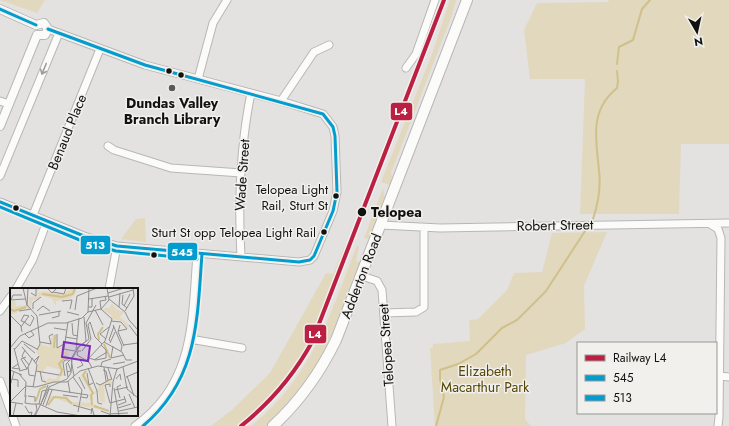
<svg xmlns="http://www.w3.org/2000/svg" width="729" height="426" viewBox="0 0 729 426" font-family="Jost,sans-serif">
<rect width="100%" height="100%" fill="#e3e2e0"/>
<path fill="#e1d8be" d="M0,0H45L37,13Z
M450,0H456L452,15L391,173L392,176L390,185L381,182L432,54Z
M609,0H729V144H681L679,214H580L585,79H530L524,30L537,3L608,2Z
M383,188L385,199L368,239L364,238Z
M145,218L146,242L121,239L136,219Z
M607,232L584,286L585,329L566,343L526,355L525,419L531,426H435L430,348L433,347V344L470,341L469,320L478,319L507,290L514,273L542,272L552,233Z
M347,241L349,242C330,288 316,343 283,382C270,399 254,413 237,426H211L233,409L270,373L326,273L333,274Z
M357,245L359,247L356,261L359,262L365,253L360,267L354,275C332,335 317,383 266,426H251C311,379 331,313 357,245Z"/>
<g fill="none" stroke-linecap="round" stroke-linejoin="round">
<path stroke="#d0c089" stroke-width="2" d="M617,64L619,47L633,40L642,9L650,0
M593,219C598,204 601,186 599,170C596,139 589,111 617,88L618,81L617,71
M436,426L444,397L440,379V370L458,364L476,354L502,328L517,320L546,291L587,228"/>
<defs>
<path id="minor" d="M406,68L416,54L435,0
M198,79L213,23L227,0
M0,101L9,104
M281,101L314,52L329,45
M108,146L114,150L171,168L241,173
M0,176L59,33
M0,202L84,236L117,246L299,262L310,260L314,256L333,211L337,192L335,136L333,127L323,114L281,101L145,65L48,29
M33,215L100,49
M710,224L718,229L721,238L719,417L718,426
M381,225L440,228L729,223
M241,257C238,202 240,147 251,93
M362,276L377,281L382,290L392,426
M16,289L33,259L47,221
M109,289L117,246
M0,311L11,296
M384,313L416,312L424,307V228
M190,339L242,348
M720,376L729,377
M0,381L11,412
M12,415L16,426
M135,426C195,384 192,319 197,254"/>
<path id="tertiary" d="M0,9L36,25
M36,25L44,23L48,29L45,35H37
M0,126L37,35"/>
<path id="secondary" d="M273,426C300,401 320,373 336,340L467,0"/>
</defs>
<use href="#minor" stroke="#b8b7b6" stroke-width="9"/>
<use href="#tertiary" stroke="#b8b7b6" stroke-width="10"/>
<use href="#secondary" stroke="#b8b7b6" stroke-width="12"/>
<use href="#minor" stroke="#fbfbfa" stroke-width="7"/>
<use href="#tertiary" stroke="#fbfbfa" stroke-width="8"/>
<use href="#secondary" stroke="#fbfbfa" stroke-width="10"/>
<defs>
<path id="bus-1" d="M0,9L36,25
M0,202L84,236L117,246L299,262L310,260L314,256L333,211L337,192L335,136L333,127L323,114L145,65L48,29"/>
<path id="bus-2" d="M0,207L82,241L116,251L197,259
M143,426C198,379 197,322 202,254"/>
</defs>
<use href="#bus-1" stroke="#f1f0ec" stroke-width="6"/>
<use href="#bus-2" stroke="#f1f0ec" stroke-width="6"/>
<use href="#bus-1" stroke="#039cce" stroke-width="3"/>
<use href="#bus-2" stroke="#039cce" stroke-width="3"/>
<defs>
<path id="rail-1" d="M241,426C271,402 294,375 312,342L444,0"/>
</defs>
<use href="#rail-1" stroke="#f1f0ec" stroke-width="7"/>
<use href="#rail-1" stroke="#bb2043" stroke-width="4"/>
</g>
<defs><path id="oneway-shaft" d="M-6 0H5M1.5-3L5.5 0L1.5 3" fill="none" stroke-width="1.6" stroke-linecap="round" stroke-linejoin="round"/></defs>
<use stroke="#9e9d9c" href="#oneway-shaft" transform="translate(44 69) rotate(112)"/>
<g fill="#121110" stroke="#f1f0ec" stroke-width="1.5">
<circle cx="169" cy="71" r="3.5"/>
<circle cx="181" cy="75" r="3.5"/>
<circle cx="336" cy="196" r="3.5"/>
<circle cx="16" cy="208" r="3.5"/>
<circle cx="362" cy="212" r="5"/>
<circle cx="324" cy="232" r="3.5"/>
<circle cx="154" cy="255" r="3.5"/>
</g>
<circle fill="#5b5a59" stroke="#f1f0ec" stroke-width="1.5" cx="172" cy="88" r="4"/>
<g text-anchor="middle" stroke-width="3" stroke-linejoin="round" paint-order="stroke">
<g font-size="13" fill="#121110" stroke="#f1f0ec" text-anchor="end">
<text x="328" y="194">Telopea Light<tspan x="328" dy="16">Rail, Sturt St</tspan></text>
<text x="316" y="237">Sturt St opp Telopea Light Rail</text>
</g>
<g font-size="14" font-weight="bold" fill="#121110" stroke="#f1f0ec">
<text x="172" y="108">Dundas Valley<tspan x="172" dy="16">Branch Library</tspan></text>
</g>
<g font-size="14" fill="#121110" stroke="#f1f0ec">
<text transform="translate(67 132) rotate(-68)" y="5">Benaud Place</text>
<text transform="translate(242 175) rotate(-86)" y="5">Wade Street</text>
<text transform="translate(555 225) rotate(-1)" y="5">Robert Street</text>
<text transform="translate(361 276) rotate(-69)" y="5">Adderton Road</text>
<text transform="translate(386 345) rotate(-94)" y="5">Telopea Street</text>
</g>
<g font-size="14" font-weight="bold" fill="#121110" stroke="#f1f0ec" text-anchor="start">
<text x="371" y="217">Telopea</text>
</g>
<g font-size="14" fill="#554505" stroke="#f1f0ec">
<text x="485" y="376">Elizabeth<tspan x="485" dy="16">Macarthur Park</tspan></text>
</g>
</g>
<g transform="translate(10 288)">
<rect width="128" height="128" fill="#e3e2e0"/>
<path d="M27,0H29L28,5L34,3L53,6L62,0H66V4L61,10L46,13V18L42,11L31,7L28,11L23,12L20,20L7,22V25L0,27V13H5L6,18L19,17V9L28,8ZM102,15L106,21L114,24L110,29L118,36L119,42L112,33L102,31L101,27L93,21L100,19ZM46,46V60L53,58L52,64L58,63L59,69L52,75L54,87L50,89V93L38,96L34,93L31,84L36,94L38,90L46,91L51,82L37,78L33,84L27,82L30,69L26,64L30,56L40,59L42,47ZM75,82L78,84L75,86L78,97L83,104L87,103L89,97L101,91L102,96L94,97L95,115L90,113L89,103L83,106V116L97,122L64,117L45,110L38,118L40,108H45L48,111L56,108L62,114L81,115V105L71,88Z" fill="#e1d8be"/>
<path fill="none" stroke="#d0c089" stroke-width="2" d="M32,6L52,9L63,6L65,0M0,21L4,23L16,19M89,52L88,46L93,39M94,56L100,70M44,60L45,47M76,83L73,87L83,105L81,107L82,117M50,88L52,82L49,76L56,68M26,113L30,101L36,98M38,117L44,109L56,110L62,116M84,118L99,123"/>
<path fill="none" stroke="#8f8e8d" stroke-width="1" d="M13,0L17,17L27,28M37,0L42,5L47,0M43,4L54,6L56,0M21,5L26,8V0M98,5L114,0M113,7L112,16L117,20M99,9L123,2M79,11L98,8M99,11L115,24L119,32L128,42M0,12L15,11M1,12L3,7H12M52,13L62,12L60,21M17,18L18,0M114,18L120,6M78,19H82V10M109,19L110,5M23,21V15L31,9M91,21L90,13L96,12L95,8M65,22L67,8L87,0M85,22L93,37M9,23L21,21M27,23L33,18L40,23M115,23L124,8L123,0M57,24L69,27M78,24L79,0M0,27L11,38L12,44M29,27L51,23M74,29L76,53L74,55M42,30L49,28V23M101,33L111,34L117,41L108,43M80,34L85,49L92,56M62,35L63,47L68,48M103,37L112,58L111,63M110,37L108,44L114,58M119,37L128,49M20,38L24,30L21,27M11,39L13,36L14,35V34H15L16,32L19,28L14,27L11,33H12L14,34L20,38M44,40L56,42M15,46L19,50L24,47L21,43M47,46V60L54,56M55,49L67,51M96,51L90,46L99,39M30,54L41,56L39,48L43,46M94,54L112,64L116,72H122M101,54L99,52L104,38M100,55L105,44M14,56L25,65M113,57L128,55M12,59L22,71M0,60L10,48L38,35H56L72,30L78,24L91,21L99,12L97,0M4,60L10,83M5,61L12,53L27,61M53,61L65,63M54,61L58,34M15,62L12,68L19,77M27,62L30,56L27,28M66,62L69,30M71,63H68L67,67L79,74L82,80M72,63L81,51L78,37L80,34M16,69L11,71L17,81M22,70L27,77L26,83M78,70L86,72L96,70V62L91,57M101,70L114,67M101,70L103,58M77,72L95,53L102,31L91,21M84,72L97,64M24,73L29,68L26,75M8,76L2,80L10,81M103,76L115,74M91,78L92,74L101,71M18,79L19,87L25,88M94,79L96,93M113,79L117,101L128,110M67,80L73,77L70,72M78,80L87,103L88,115L92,116M98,80L102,92M0,82L12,87M93,82L96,83L98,92M9,83L17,81L22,71M26,83L49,87M30,83L32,93L36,94M57,84L61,83L58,75M77,85L79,97L83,95M9,86L16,94L15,109M55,88L53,75L55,72H59M64,88L61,71L68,59L75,54M117,88L124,108M58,89L56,76L60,72M63,89L72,102L68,124M69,89L75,101M116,89L128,84M2,91L8,92V99M106,91L110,86L111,92M58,93L60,105M86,95L90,97L101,91M0,98L4,84M23,99L26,83M100,99V96L95,97L100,115L115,111M104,100L109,128M105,102L118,99M119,106L125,120M16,107L15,115L21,116M53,107L68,109M18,108L25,109V114M110,110L107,99L111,97M0,114L16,98L26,99L44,94H57L70,83L88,78L108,81M0,114L13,116M21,116H29L47,124L71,128M29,116L32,103L36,102M31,116L38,97M33,117L39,101L78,107L77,110L71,109M63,117L81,122M108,117L116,114L114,108M15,118L19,125L22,124L21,128M36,118L42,102M108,120L121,116M91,123L99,126L118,125M109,123L128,119M81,126L82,120L84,127M3,128L6,115M24,128L27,122L26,116M25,128L39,99L57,91L61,85L62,71L69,59L79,51L76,35L86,17M100,128L103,94L107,81L128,73"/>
<path fill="#7b2cbf" fill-opacity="0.15" stroke="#7b2cbf" stroke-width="2" d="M54,54L80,58L78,73L52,69Z"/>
<rect width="128" height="128" fill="none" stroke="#121110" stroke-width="2"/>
</g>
<g stroke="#f1f0ec" stroke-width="1.5">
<rect x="390" y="102" width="23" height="19" rx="4" fill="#bb2043"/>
<rect x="80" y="235" width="31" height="20" rx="4" fill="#039cce"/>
<rect x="167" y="242" width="31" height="19" rx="4" fill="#039cce"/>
<rect x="304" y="324" width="23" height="20" rx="4" fill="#bb2043"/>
</g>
<g font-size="11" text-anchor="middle" font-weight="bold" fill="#fff">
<text x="401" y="115">L4</text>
<text x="95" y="249">513</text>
<text x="182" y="256">545</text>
<text x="315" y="338">L4</text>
</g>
<rect x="577" y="342" width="140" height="72" fill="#f1f0ec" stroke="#989794"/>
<rect x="585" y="355" width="20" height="6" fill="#bb2043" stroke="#989794"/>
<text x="613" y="362" font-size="12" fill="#121110">Railway L4</text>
<rect x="585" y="375" width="20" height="6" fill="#039cce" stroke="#989794"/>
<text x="613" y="382" font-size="12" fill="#121110">545</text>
<rect x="585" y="395" width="20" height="6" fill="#039cce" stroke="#989794"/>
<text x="613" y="402" font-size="12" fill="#121110">513</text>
<g transform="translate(697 32) rotate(171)" stroke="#f1f0ec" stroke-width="3" paint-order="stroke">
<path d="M0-3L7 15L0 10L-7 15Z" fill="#121110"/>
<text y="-6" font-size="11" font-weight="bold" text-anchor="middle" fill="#121110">N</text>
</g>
</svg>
